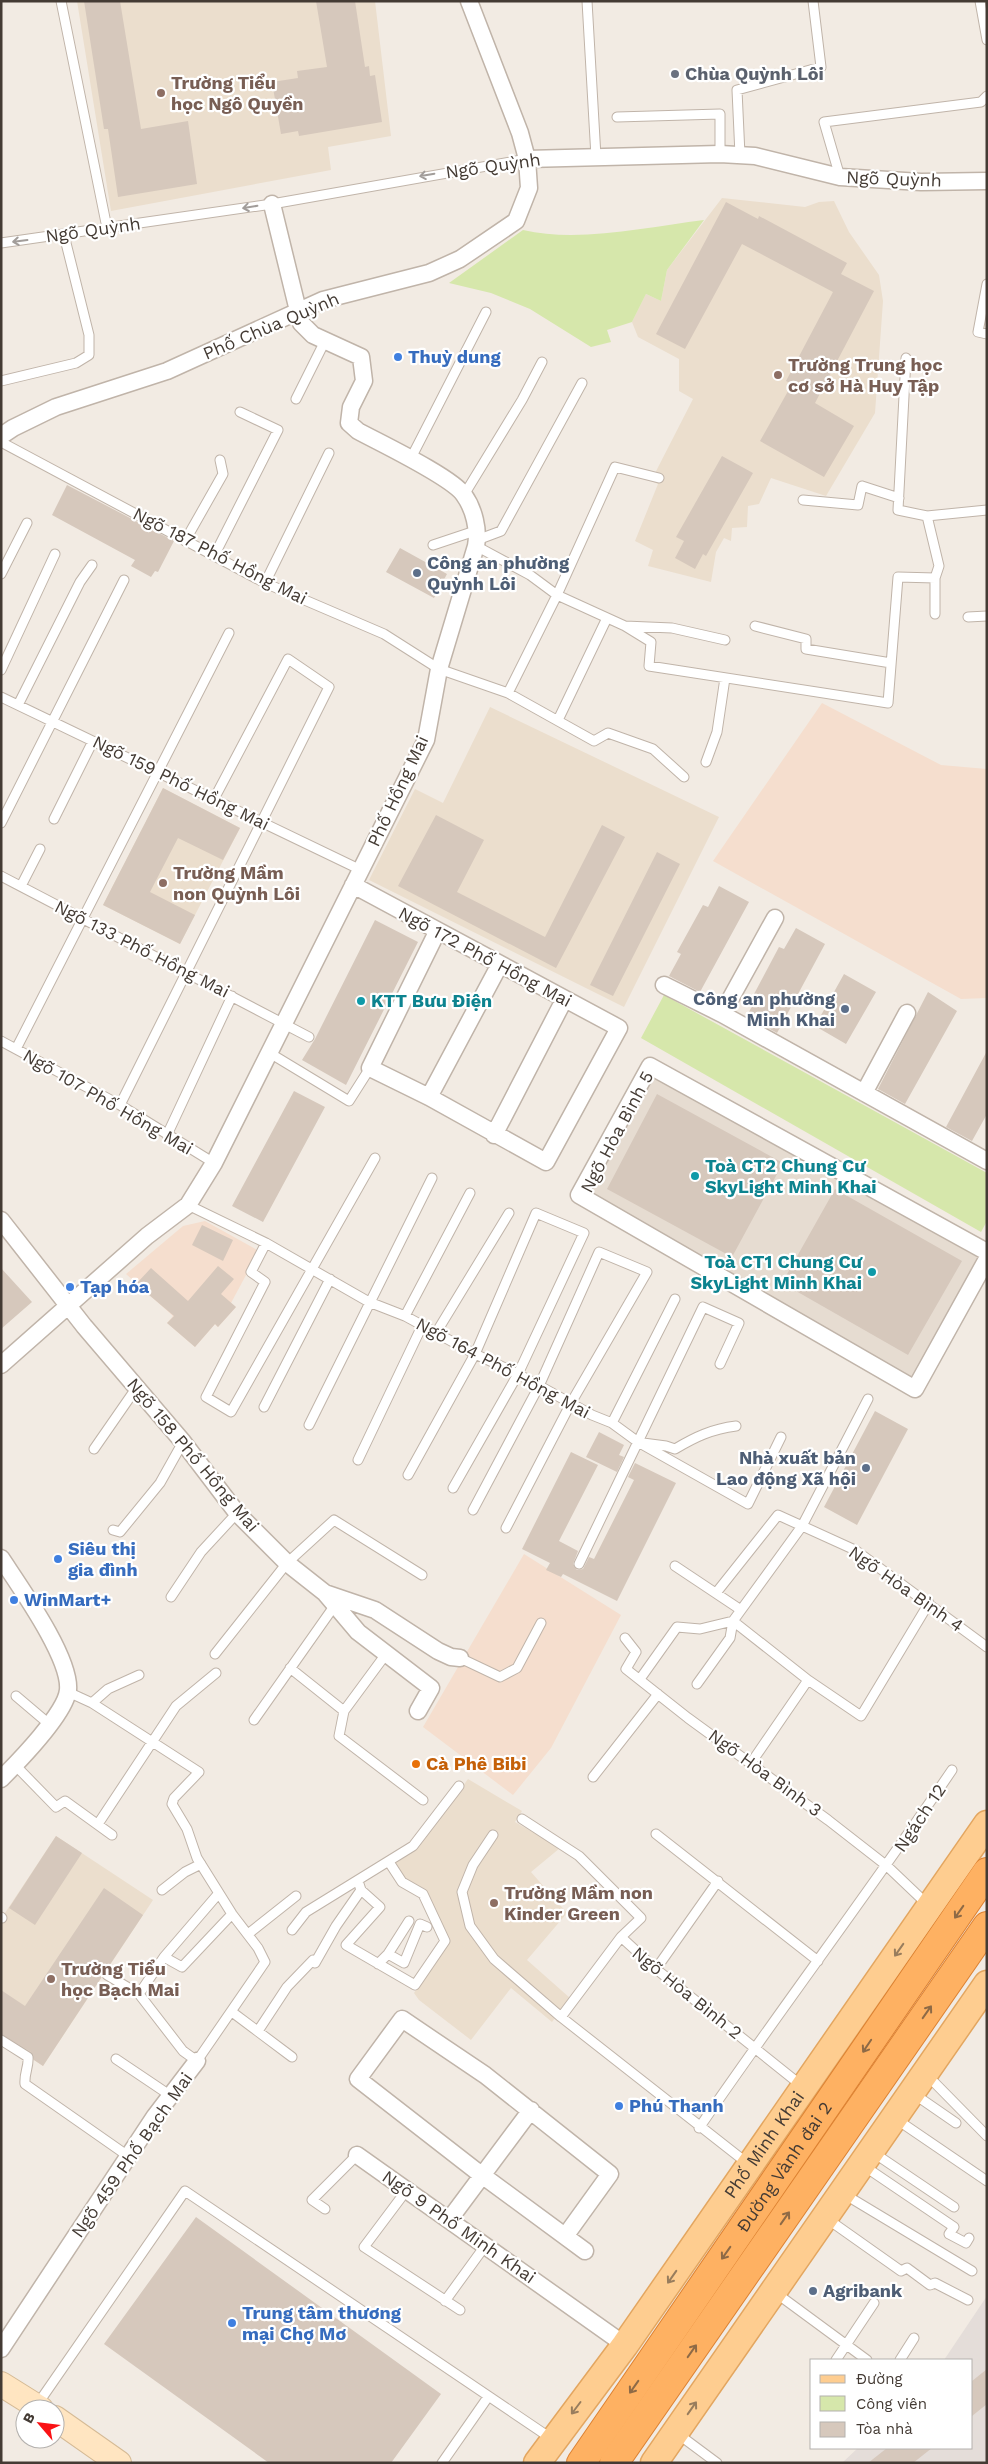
<svg xmlns="http://www.w3.org/2000/svg" width="988" height="2464" viewBox="0 0 988 2464" font-family="'Work Sans',sans-serif">
<rect width="100%" height="100%" fill="#f2ebe3"/>
<path fill="#e6dcd1" d="M650,1066L987,1252L915,1389L579,1195Z"/>
<path fill="#f5dece" d="M822,703L941,765L987,769V998L961,999L713,861Z
M205,1221L259,1251L231,1303L236,1307L218,1327L215,1324L195,1347L167,1323L173,1316L126,1274L183,1226Z
M524,1554L621,1615L551,1748L513,1795L423,1727Z"/>
<path fill="#e4ddd9" d="M987,2296V2463H842L858,2448H972V2360H944Z"/>
<path fill="#ebdecd" d="M77,1H375L391,136L328,147L331,170L111,211Z
M722,198L805,207L819,202L834,201L849,232L879,275L883,301L875,413L826,496L771,478L759,504L748,506L747,527L732,528L731,541L724,538L716,552L711,582L648,566L653,550L635,541L658,484L651,481L693,399L679,391V359L638,337L632,322L646,294L661,301L667,270Z
M490,707L719,817L624,1007L369,880L415,789L443,803Z
M163,788L240,828L180,944L103,905Z
M468,1779L522,1811L515,1822L560,1848L531,1872L567,1913L527,1960L570,1998L552,2022L511,1988L471,2040L419,2000L414,1993L448,1942L425,1893L407,1882L393,1865L419,1847Z
M56,1836L153,1900L43,2066L1,2038V1919Z"/>
<path fill="#d6e7ab" d="M704,220L667,270L661,301L646,294L632,322L607,330L611,342L591,347L530,309L491,293L449,283L523,230C578,243 648,227 704,220Z
M664,995L987,1173V1221L981,1232L641,1038Z"/>
<path fill="#d6c8bc" d="M84,1H120L141,129L188,121L197,184L118,197L108,129H104Z
M316,1H355L365,67L369,66L370,76L375,75L382,122L299,136L298,131L281,134L272,82L298,78L297,71L327,67Z
M726,202L758,219L759,216L847,263L841,274L874,291L815,403L854,426L824,477L760,441L792,384L786,381L833,292L742,244L685,349L656,334Z
M722,456L753,473L706,556L703,554L695,569L675,558L684,541L676,537Z
M67,485L174,541L158,572L155,571L151,577L131,566L135,560L52,515Z
M400,548L447,574L434,598L386,572Z
M163,788L240,828L223,860L178,838L150,892L195,915L180,944L103,905Z
M436,815L484,840L457,892L545,937L602,825L625,837L556,968L398,886Z
M657,852L680,864L613,996L590,985Z
M719,886L749,902L700,992L669,976L681,954L677,952L703,905L708,907Z
M375,920L418,942L346,1085L302,1060L315,1039Z
M796,928L825,944L777,1033L747,1016L757,996L754,994L779,947L784,949Z
M844,974L876,992L846,1044L815,1026Z
M928,992L957,1011L905,1104L878,1089Z
M987,1051V1114L972,1141L946,1127Z
M294,1091L325,1107L263,1222L232,1206Z
M657,1094L783,1163L732,1257L607,1189Z
M835,1189L962,1261L908,1355L782,1283Z
M202,1225L233,1240L223,1261L192,1245Z
M218,1266L234,1279L221,1294L236,1307L218,1327L215,1324L195,1347L167,1323L174,1316L136,1284L151,1268L188,1301Z
M1,1268L32,1302L1,1329Z
M875,1411L908,1429L857,1525L824,1507Z
M599,1432L624,1445L619,1455L624,1457L617,1472L586,1457Z
M571,1452L598,1465L559,1541L578,1551L573,1564L577,1570L583,1569L589,1557L594,1559L634,1480L628,1477L635,1463L676,1483L617,1601L563,1574L561,1577L546,1570L550,1563L522,1549Z
M56,1836L82,1853L35,1925L9,1908Z
M104,1888L143,1915L107,1969L102,1971L101,1978L43,2066L34,2060L31,2052L1,2034V1990L25,2006Z
M196,2217L441,2394L391,2463H269L104,2344Z
M987,2369V2404L972,2416V2381Z
M887,2448H932L913,2463H868Z"/>
<g fill="none" stroke-linecap="round" stroke-linejoin="round">
<defs>
<path id="lane" d="M61,1L107,228
M587,1L596,157
M980,1L987,40
M617,117L720,114V154
M740,155L737,90L821,67L813,1
M840,177L824,122L981,102L987,96
M1,243L272,204L527,159
M987,284L978,332L987,334
M906,358L898,510L927,516L987,510
M1,381L76,363L89,355V335L64,235
M296,399L325,341
M1,442L265,583L384,634L439,669L508,693L594,741L608,733L653,749L684,777
M410,460L486,312
M464,495L522,400L542,362
M803,500L858,505L862,486L899,498
M927,516L939,566L935,578V614
M477,540L501,531L582,383
M185,541L223,474L220,460
M433,545L478,530
M476,546L530,575L557,595L625,626L672,628L725,640
M214,556L278,430L240,412
M1,574L27,523
M265,583L329,453
M968,617L987,616
M625,626L651,642L649,666L888,703L898,577L935,578
M755,626L806,639V649L891,663
M1,670L55,554
M508,693L557,595L615,467L659,478
M1,697L361,870
M18,705L80,582L92,565
M558,720L607,618
M706,762L717,732L725,678
M54,819L93,741
M1,823L124,580
M1,876L309,1037
M21,886L40,849
M1,1041L120,1105L214,1163
M16,1049L229,633
M268,1052L349,1101L370,1068
M120,1105L329,687L288,659L214,799
M167,1135L232,996
M188,1205L266,1243L369,1302L405,1316L475,1354L518,1374L592,1415L612,1423L638,1442L748,1504L781,1437
M266,1243L251,1272L265,1282L206,1397L231,1412L375,1158
M405,1316L470,1193
M436,1333L509,1213
M264,1407L330,1279
M612,1423L675,1299
M309,1425L432,1178
M643,1443L666,1446L675,1449C695,1437 712,1429 736,1426
M94,1449L137,1387
M358,1460L422,1326
M408,1475L475,1354L536,1213L584,1233L518,1374L453,1488
M473,1510L539,1386L599,1252L647,1272L571,1403L506,1528
M113,1530L120,1532L160,1483L183,1442
M579,1564L703,1307L739,1323L720,1364
M675,1566L741,1610
M716,1593L778,1515L855,1550L987,1647
M171,1597L201,1552L237,1513
M625,1638L636,1652L626,1669L688,1718L828,1820L887,1866L929,1906
M215,1654L287,1563L334,1520L422,1575
M386,1654L344,1711L339,1736L423,1800
M460,1658L500,1677L517,1668L541,1623
M290,1668L344,1711
M640,1679L677,1627L700,1629L733,1621L808,1680L861,1716L929,1603
M697,1684L730,1638L733,1621L802,1526L868,1399
M68,1692L92,1703L199,1772L174,1798L172,1804L187,1829L197,1858L232,1914L258,1948L265,1962L197,2061L183,2051L139,1994L164,1957L219,1893
M16,1696L49,1724
M92,1703L108,1689L139,1675
M254,1720L335,1605
M751,1763L808,1680
M15,1765L56,1807L65,1801L112,1835
M593,1777L658,1694
M522,1819L579,1856L641,1918L621,1937L656,1969L802,2086
M98,1824L176,1706L216,1673
M656,1834L818,1961
M493,1835L473,1865L462,1892L470,1926L494,1959L561,2017L747,2163
M162,1890L185,1872L201,1864
M361,1890L380,1907L346,1945L415,1985L445,1941L423,1894L402,1882L389,1862
M1,1917L2,1918
M292,1930L306,1912L413,1846L459,1786
M248,1934L296,1896
M388,1954L404,1963L420,1924L427,1927
M164,1957L182,1967L232,1914
M378,1964L388,1954L409,1921
M656,1969L718,1881
M107,1975L139,1994
M232,2012L292,2057
M561,2017L621,1937
M258,2031L287,1987L313,1960L315,1963L336,1926L361,1890L359,1884
M1,2040L28,2057C29,2067 24,2073 25,2084L128,2156
M116,2059L171,2096
M927,2075L987,2136
M914,2094L956,2123
M896,2119L987,2181
M699,2128C782,2007 870,1891 952,1770
M874,2153L954,2207
M864,2166L954,2227L949,2234L966,2243L969,2238
M406,2191L364,2247L460,2310
M844,2194L972,2271
M325,2209L312,2200L357,2155
M826,2218L901,2271L907,2268L930,2285L935,2283L968,2300
M776,2293L867,2360
M445,2301L485,2246
M836,2360L874,2303
M900,2360L914,2338
M37,2405L185,2191L552,2439
M678,2434L717,2463
M442,2463L488,2397"/>
<path id="street" d="M527,159L720,154L755,156L840,177L921,182L987,181
M1,436L13,428L56,407L167,371L323,300L429,273L460,259L516,221L529,188L527,159L520,133L469,1
M353,885L619,1028L546,1162L429,1097L370,1068L437,932
M664,985L722,1014L987,1161
M722,1014L775,918
M864,1093L907,1013
M429,1097L499,966
M494,1135L564,1000
M1,1220L84,1326L183,1442L237,1513L287,1563L325,1593L375,1610L438,1651L451,1657L460,1658
M987,1252L650,1066L579,1195L915,1389L987,1259
M1,1365L147,1236L188,1205L214,1163L426,740L439,669L476,546C479,530 474,509 464,495C452,477 380,443 358,431L349,423L351,407L364,381L361,357L313,335L301,323L272,204
M1,1558C20,1587 71,1658 68,1690C66,1713 18,1762 1,1779
M325,1593L358,1632L431,1688L418,1711
M357,2155L625,2345
M449,2220L531,2110
M566,2235L610,2174L485,2075L402,2019L358,2079L475,2170L585,2251
M1,2349L155,2116L197,2061"/>
<path id="secondary" d="M1,2384L41,2409
M55,2418L119,2463"/>
<g id="primary">
<path id="s1" d="M537,2463L625,2345L987,1824"/>
<path d="M654,2463L987,1984"/>
</g>
<g id="highway">
<path id="s2" d="M581,2463L987,1872"/>
<path d="M614,2463L987,1926"/>
</g>
</defs>
<use href="#lane" stroke="#c0b4a9" stroke-width="11"/>
<use href="#street" stroke="#c0b4a9" stroke-width="19"/>
<use href="#secondary" stroke="#d5ba95" stroke-width="26"/>
<use href="#primary" stroke="#e3a660" stroke-width="29"/>
<use href="#highway" stroke="#dd8232" stroke-width="30"/>
<use href="#lane" stroke="#fff" stroke-width="9"/>
<use href="#street" stroke="#fff" stroke-width="16"/>
<use href="#secondary" stroke="#ffe5c1" stroke-width="24"/>
<use href="#primary" stroke="#fecd90" stroke-width="26"/>
<use href="#highway" stroke="#feb162" stroke-width="28"/>
</g>
<defs><path id="oneway-shaft" d="M-6 0H5M1.5-3L5.5 0L1.5 3" fill="none" stroke-width="1.6" stroke-linecap="round" stroke-linejoin="round" transform="scale(1.25)"/></defs>
<g stroke="#a29d9a">
<use href="#oneway-shaft" transform="translate(427 175) rotate(170)"/>
<use href="#oneway-shaft" transform="translate(250 207) rotate(171)"/>
<use href="#oneway-shaft" transform="translate(20 241) rotate(173)"/>
</g>
<g stroke="#8e6a46">
<use href="#oneway-shaft" transform="translate(959 1912) rotate(125)"/>
<use href="#oneway-shaft" transform="translate(927 2012) rotate(-55)"/>
<use href="#oneway-shaft" transform="translate(867 2046) rotate(124)"/>
<use href="#oneway-shaft" transform="translate(785 2218) rotate(-55)"/>
<use href="#oneway-shaft" transform="translate(726 2253) rotate(125)"/>
<use href="#oneway-shaft" transform="translate(692 2351) rotate(-55)"/>
<use href="#oneway-shaft" transform="translate(634 2387) rotate(125)"/>
</g>
<g stroke="#987d5d">
<use href="#oneway-shaft" transform="translate(899 1950) rotate(125)"/>
<use href="#oneway-shaft" transform="translate(672 2277) rotate(125)"/>
<use href="#oneway-shaft" transform="translate(576 2408) rotate(127)"/>
<use href="#oneway-shaft" transform="translate(692 2408) rotate(-55)"/>
</g>
<circle fill="#6b7280" stroke="#fff" stroke-width="2" cx="675" cy="74" r="5"/>
<g fill="#8d6e63" stroke="#fff" stroke-width="2">
<circle cx="161" cy="93" r="5"/>
<circle cx="778" cy="375" r="5"/>
<circle cx="163" cy="883" r="5"/>
<circle cx="494" cy="1903" r="5"/>
<circle cx="51" cy="1979" r="5"/>
</g>
<g fill="#3f7fe0" stroke="#fff" stroke-width="2">
<circle cx="398" cy="357" r="5"/>
<circle cx="70" cy="1287" r="5"/>
<circle cx="58" cy="1559" r="5"/>
<circle cx="14" cy="1600" r="5"/>
<circle cx="619" cy="2106" r="5"/>
<circle cx="232" cy="2323" r="5"/>
</g>
<g fill="#5c6f8a" stroke="#fff" stroke-width="2">
<circle cx="417" cy="573" r="5"/>
<circle cx="845" cy="1009" r="5"/>
<circle cx="866" cy="1468" r="5"/>
<circle cx="813" cy="2291" r="5"/>
</g>
<g fill="#0f9aa8" stroke="#fff" stroke-width="2">
<circle cx="361" cy="1001" r="5"/>
<circle cx="695" cy="1176" r="5"/>
<circle cx="872" cy="1272" r="5"/>
</g>
<circle fill="#e8710a" stroke="#fff" stroke-width="2" cx="416" cy="1764" r="5"/>
<g text-anchor="middle" stroke-width="4.5" stroke-linejoin="round" paint-order="stroke">
<g font-size="18" font-weight="bold" fill="#5b616d" stroke="#fff" text-anchor="start">
<text x="685" y="80">Chùa Quỳnh Lôi</text>
</g>
<g font-size="18" font-weight="bold" fill="#785e54" stroke="#fff" text-anchor="start">
<text x="171" y="89">Trường Tiểu<tspan x="171" dy="21">học Ngô Quyền</tspan></text>
<text x="788" y="371">Trường Trung học<tspan x="788" dy="21">cơ sở Hà Huy Tập</tspan></text>
<text x="173" y="879">Trường Mầm<tspan x="173" dy="21">non Quỳnh Lôi</tspan></text>
<text x="504" y="1899">Trường Mầm non<tspan x="504" dy="21">Kinder Green</tspan></text>
<text x="61" y="1975">Trường Tiểu<tspan x="61" dy="21">học Bạch Mai</tspan></text>
</g>
<g font-size="18" fill="#443b34" stroke="#fff">
<text transform="translate(493 166) rotate(-8)" y="6">Ngõ Quỳnh</text>
<text transform="translate(894 179) rotate(2)" y="6">Ngõ Quỳnh</text>
<text transform="translate(93 230) rotate(-8)" y="6">Ngõ Quỳnh</text>
<text transform="translate(271 326) rotate(-23)" y="6">Phố Chùa Quỳnh</text>
<text transform="translate(220 556) rotate(27)" y="6">Ngõ 187 Phố Hồng Mai</text>
<text transform="translate(181 783) rotate(26)" y="6">Ngõ 159 Phố Hồng Mai</text>
<text transform="translate(398 791) rotate(-65)" y="6">Phố Hồng Mai</text>
<text transform="translate(142 949) rotate(27)" y="6">Ngõ 133 Phố Hồng Mai</text>
<text transform="translate(485 957) rotate(28)" y="6">Ngõ 172 Phố Hồng Mai</text>
<text transform="translate(108 1102) rotate(30)" y="6">Ngõ 107 Phố Hồng Mai</text>
<text transform="translate(617 1132) rotate(-62)" y="6">Ngõ Hòa Bình 5</text>
<text transform="translate(503 1368) rotate(28)" y="6">Ngõ 164 Phố Hồng Mai</text>
<text transform="translate(193 1455) rotate(50)" y="6">Ngõ 158 Phố Hồng Mai</text>
<text transform="translate(906 1589) rotate(35)" y="6">Ngõ Hòa Bình 4</text>
<text transform="translate(765 1773) rotate(36)" y="6">Ngõ Hòa Bình 3</text>
<text transform="translate(920 1818) rotate(-56)" y="6">Ngách 12</text>
<text transform="translate(687 1993) rotate(39)" y="6">Ngõ Hòa Bình 2</text>
<text dy="6" stroke="none"><textPath href="#s1" startOffset="391">Phố Minh Khai</textPath></text>
<text transform="translate(132 2155) rotate(-55)" y="6">Ngõ 459 Phố Bạch Mai</text>
<text dy="6" stroke="none"><textPath href="#s2" startOffset="359">Đường Vành đai 2</textPath></text>
<text transform="translate(459 2227) rotate(35)" y="6">Ngõ 9 Phố Minh Khai</text>
</g>
<g font-size="18" font-weight="bold" fill="#366cbe" stroke="#fff" text-anchor="start">
<text x="408" y="363">Thuỳ dung</text>
<text x="80" y="1293">Tạp hóa</text>
<text x="68" y="1555">Siêu thị<tspan x="68" dy="21">gia đình</tspan></text>
<text x="24" y="1606">WinMart+</text>
<text x="629" y="2112">Phú Thanh</text>
<text x="242" y="2319">Trung tâm thương<tspan x="242" dy="21">mại Chợ Mơ</tspan></text>
</g>
<g font-size="18" font-weight="bold" fill="#4e5e75" stroke="#fff" text-anchor="start">
<text x="427" y="569">Công an phường<tspan x="427" dy="21">Quỳnh Lôi</tspan></text>
<text x="835" y="1005" text-anchor="end">Công an phường<tspan x="835" dy="21">Minh Khai</tspan></text>
<text x="856" y="1464" text-anchor="end">Nhà xuất bản<tspan x="856" dy="21">Lao động Xã hội</tspan></text>
<text x="823" y="2297">Agribank</text>
</g>
<g font-size="18" font-weight="bold" fill="#0d838f" stroke="#fff" text-anchor="start">
<text x="371" y="1007">KTT Bưu Điện</text>
<text x="705" y="1172">Toà CT2 Chung Cư<tspan x="705" dy="21">SkyLight Minh Khai</tspan></text>
<text x="862" y="1268" text-anchor="end">Toà CT1 Chung Cư<tspan x="862" dy="21">SkyLight Minh Khai</tspan></text>
</g>
<g font-size="18" font-weight="bold" fill="#c56008" stroke="#fff" text-anchor="start">
<text x="426" y="1770">Cà Phê Bibi</text>
</g>
</g>
<rect width="988" height="2464" fill="none" stroke="#443b34" stroke-width="5"/>
<rect x="810" y="2359" width="162" height="90" fill="#ffffff" stroke="#b4b1ae"/>
<rect x="820" y="2375" width="25" height="8" fill="#fecd90" stroke="#b4b1ae"/>
<text x="856" y="2384" font-size="15" fill="#443b34">Đường</text>
<rect x="820" y="2396" width="25" height="15" fill="#d6e7ab" stroke="#b4b1ae"/>
<text x="856" y="2409" font-size="15" fill="#443b34">Công viên</text>
<rect x="820" y="2422" width="25" height="15" fill="#d6c8bc" stroke="#b4b1ae"/>
<text x="856" y="2434" font-size="15" fill="#443b34">Tòa nhà</text>
<g transform="translate(40 2424) rotate(298)"><circle r="24" fill="#ffffff" stroke="#b4b1ae"/>
<path d="M0-4L9 19L0 12L-9 19Z" fill="#fa1215"/>
<text y="-8" font-size="14" font-weight="bold" text-anchor="middle" fill="#443b34">B</text>
</g>
</svg>
